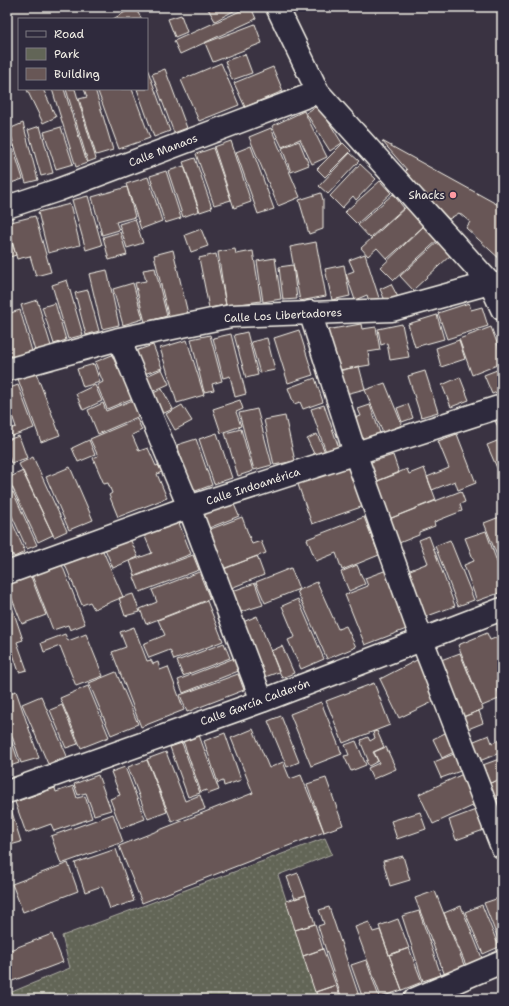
<svg xmlns="http://www.w3.org/2000/svg" width="509" height="1006" viewBox="0 0 509 1006" font-family="'Shantell Sans',sans-serif">
<defs>
<pattern id="green-dots" width="8" height="8" patternUnits="userSpaceOnUse"><rect width="8" height="8" fill="#626557"/><path d="M2 2h.1M6 6h.1" fill="none" stroke="#797c6f" stroke-width="1.8" stroke-linecap="round"/></pattern>
</defs>
<rect width="100%" height="100%" fill="#3a3342"/>
<filter id="ink" filterUnits="userSpaceOnUse"><feTurbulence type="fractalNoise" baseFrequency=".025" numOctaves="2"/><feDisplacementMap in="SourceGraphic" scale="8" xChannelSelector="R" yChannelSelector="G"/><feConvolveMatrix kernelMatrix="1 2 1 2 8 2 1 2 1" color-interpolation-filters="sRGB"/></filter>
<g filter="url(#ink)">
<path fill="url(#green-dots)" stroke="#ababa0" d="M325,838L332,854L278,875L318,999H7V994L70,968L62,936Z"/>
<path fill="#685756" stroke="#f4f1e8" d="M134,7L142,19H113Z
M207,7H241L215,21Z
M249,7H251L256,19L180,54L174,41Z
M181,15L187,32L175,37L168,19Z
M255,24L262,43L213,62L205,43Z
M245,54L252,73L232,80L225,61Z
M221,63L239,105L199,121L181,80Z
M273,67L283,91L245,107L234,83Z
M147,68L170,131L154,137L137,89H147Z
M165,69L187,128L174,133L152,74Z
M28,89H43L56,117L43,123L27,90Z
M52,89H64L87,163L76,167Z
M66,89H75L96,159L88,162Z
M84,89H95L113,150L96,155L79,99L87,97Z
M97,89H132L150,138L119,149Z
M318,105L342,143L330,151L306,113Z
M304,111L327,157L312,164L300,139L282,147L272,126Z
M23,123L38,180L26,183L9,129Z
M40,126L53,173L41,176L28,130Z
M61,127L73,164L56,169L44,132Z
M271,128L300,197L278,206L249,137Z
M7,129L23,179L8,184L7,180Z
M231,141L251,202L234,208L214,147Z
M299,141L309,165L291,172L282,148Z
M382,141L502,207V261L466,228L470,222L459,213L449,219L414,183L404,173L407,170Z
M343,143L351,151L325,177L317,169Z
M251,146L274,209L258,214L236,152Z
M213,148L231,200L214,205L196,154Z
M350,153L359,161L328,194L319,186Z
M195,158L212,208L200,212L183,162Z
M360,164L376,179L356,200L353,196L342,208L330,196Z
M184,166L199,211L183,217L168,171Z
M166,171L181,218L165,223L150,176Z
M148,177L162,221L141,229L126,184Z
M380,181L391,193L357,224L345,212Z
M127,187L135,217L116,222L119,230L102,235L92,197Z
M321,193L323,200V229L309,234L299,200Z
M393,194L404,208L370,238L358,225Z
M88,196L102,245L86,250L72,200Z
M70,204L80,245L48,253L38,212Z
M407,206L425,225L387,259L377,248L368,256L361,248Z
M35,216L51,272L36,276L30,256L17,259L7,223Z
M135,219L143,243L127,248L119,224Z
M425,225L439,239L394,280L381,267Z
M7,229L16,255L7,258Z
M201,229L208,246L191,252L185,235Z
M120,232L127,255L109,260L103,237Z
M439,241L452,254L413,290L400,276Z
M316,242L326,296L300,301L290,247Z
M235,249L236,254L253,251L261,301L226,306L218,252Z
M173,250L188,314L169,319L154,255Z
M216,254L226,305L209,308L199,258Z
M365,254L379,298L369,301L367,295L355,300L346,274L354,271L349,260Z
M275,258L281,299L263,302L257,261Z
M293,265L297,299L283,300L279,267Z
M344,265L350,296L332,300L325,269Z
M155,268L167,316L145,322L135,283L146,281L143,270Z
M107,270L119,325L102,329L89,274Z
M67,280L83,335L68,339L52,285Z
M133,283L143,319L123,325L113,289Z
M391,284L399,299L387,305L380,289Z
M88,290L99,331L86,335L75,293Z
M37,300L51,346L35,351L21,305Z
M55,303L66,340L54,344L42,307Z
M469,303L471,310L482,307L488,326L447,339L438,313Z
M20,310L32,351L10,358L7,348V314Z
M437,315L444,339L415,347L408,324Z
M361,324L362,329L376,327L380,350L368,352L370,365L333,371L326,330Z
M402,324L409,357L390,360L387,343L381,345L378,329Z
M491,327L502,356V363L472,375L459,339Z
M299,330L313,375L288,383L274,338Z
M247,332L258,375L246,378L234,335Z
M231,334L246,394L235,397L230,376L223,378L213,338Z
M210,335L222,381L212,384L214,390L204,392L191,339Z
M267,338L275,370L260,373L251,342Z
M187,340L204,395L177,403L160,348Z
M459,340L465,359L441,367L436,348Z
M153,345L162,368L141,375L132,352Z
M112,355L118,369L120,368L133,398L107,409L97,385L103,382L95,362Z
M94,364L100,382L83,387L77,369Z
M359,366L365,389L342,395L335,372Z
M502,368V390L492,394L484,375Z
M162,369L169,384L149,393L142,378Z
M425,371L438,412L421,417L408,376Z
M36,373L60,435L41,442L18,379Z
M460,377L469,400L451,407L442,385Z
M315,378L323,402L303,409L300,402L294,404L288,388Z
M385,383L402,425L383,433L365,390Z
M18,385L34,428L12,436L9,429L16,427L7,401V389Z
M95,385L102,401L83,410L76,394Z
M162,389L173,409L162,414L151,394Z
M135,399L142,415L98,434L88,410L103,403L106,411Z
M240,400L243,409L236,412L241,426L221,433L213,409Z
M408,404L413,418L402,422L397,408Z
M182,405L192,421L175,430L166,414Z
M324,405L339,448L326,452L311,409Z
M370,405L380,433L362,439L354,418L361,416L358,409Z
M7,409L12,426L7,428Z
M257,409L272,465L254,470L239,413Z
M285,416L295,461L274,465L264,420Z
M502,418V434L495,421Z
M137,419L142,430L132,435L139,451L148,448L156,466L158,465L162,472L157,474L167,498L118,517L109,495L112,493L108,483L104,484L93,458L98,456L90,439Z
M241,429L253,471L238,476L225,433Z
M217,433L232,478L214,484L199,439Z
M317,434L325,452L315,456L307,439Z
M457,434L476,483L458,490L455,481L432,490L427,477L449,468L438,441Z
M19,436L27,458L11,463L7,451V440Z
M196,439L212,485L193,492L177,445Z
M502,439V466L497,468L487,445Z
M89,440L95,455L78,462L72,448Z
M393,455L399,473L375,482L368,463Z
M33,457L67,531L54,537L19,464Z
M348,461L364,506L312,524L296,479Z
M70,467L93,520L69,530L46,477Z
M424,468L436,500L389,519L375,482L407,469L409,474Z
M23,471L53,535L38,542L8,478Z
M461,491L465,502L460,504L462,511L434,522L435,526L419,532V535L399,543L389,519Z
M13,492L37,545L27,549L7,505V495Z
M233,502L239,516L204,530L198,515Z
M7,510L25,552L14,557L7,541Z
M502,516V568L484,523Z
M242,517L252,544L261,541L266,553L217,571L203,532Z
M364,517L379,555L342,570L336,553L316,561L307,539Z
M177,518L191,554L135,576L130,561L152,553L143,532Z
M486,531L502,576V592L477,601L464,565L474,561L465,538Z
M128,534L138,557L113,568L103,544Z
M429,536L455,606L422,618L405,572L428,563L419,540Z
M450,540L474,600L458,606L435,546Z
M7,544L12,556L7,558Z
M100,544L123,597L94,609L90,602L82,605L63,560Z
M193,555L199,570L140,592L134,577Z
M257,556L264,575L226,590L219,571Z
M61,562L85,624L70,630L68,625L53,630L31,573Z
M357,565L365,584L349,591L341,572Z
M291,568L299,589L265,603L256,582Z
M387,570L409,628L365,645L345,595L368,586L365,578Z
M199,572L210,599L146,624L140,609L157,602L152,590Z
M30,574L46,615L22,624L7,586V583Z
M317,582L338,629L346,626L356,647L327,659L297,591Z
M255,583L263,605L234,614L227,593Z
M7,592L23,640L17,642L27,670L19,672L12,651L7,652Z
M133,594L140,612L125,616L119,598Z
M298,599L324,659L301,669L288,640L295,637L282,606Z
M207,601L223,641L174,660L170,650L149,658L143,644L165,635L158,620Z
M257,616L279,672L265,677L243,622Z
M134,627L147,661L151,660L153,664L158,662L160,670L168,667L184,710L141,727L112,652L126,647L120,632Z
M487,633L490,640L498,637L502,646V677L500,678L502,687L497,689L501,698L482,706L458,645Z
M65,634L68,641L86,634L103,676L76,686L60,646L44,652L41,643Z
M224,643L230,658L183,676L177,661Z
M282,646L294,673L282,678L271,651Z
M460,653L483,709L463,717L441,660Z
M237,657L241,670L183,693L178,680Z
M417,660L437,700L399,718L380,679Z
M116,672L138,724L111,735L89,683Z
M238,674L244,690L187,712L180,695Z
M374,683L390,725L343,743L326,701Z
M88,686L109,737L81,748L60,698Z
M16,691L39,758L21,763L7,721V707L10,706L7,694Z
M41,696L67,756L48,764L22,704Z
M321,702L342,754L311,766L290,714Z
M62,705L78,744L66,748L50,710Z
M479,711L483,723L468,729L463,717Z
M281,716L299,762L287,767L268,721Z
M7,728L19,763L7,767Z
M253,729L269,768L283,762L290,779L301,775L324,832L142,903L119,846L253,793L231,738Z
M451,730L460,749L442,758L433,739Z
M377,731L384,747L373,752L378,761L369,766L366,761L368,760L361,743L362,742L361,740L368,737L370,741L375,738L373,732Z
M225,733L241,780L224,786L223,781L218,783L204,741Z
M199,735L219,790L208,794L207,790L201,792L183,741Z
M489,735L492,743L502,739V752L477,762L469,743Z
M356,741L366,765L351,771L344,756L349,755L345,745Z
M182,743L200,793L188,797L170,747Z
M386,747L396,769L373,779L368,768L379,763L374,752Z
M166,752L185,801L200,795L205,809L172,822L147,759Z
M459,752L466,769L441,778L434,762Z
M502,758V779L487,784L480,766Z
M147,760L167,812L148,819L128,767Z
M125,767L145,819L121,828L110,799L120,795L111,772Z
M463,774L477,804L433,824L419,794Z
M98,775L111,810L94,815L86,793L78,795L74,784Z
M326,778L343,825L324,832L307,784Z
M502,779V797L492,800L487,784Z
M73,786L77,798L85,796L92,818L54,831L51,824L26,833L15,802L55,788L56,792Z
M502,797V824L492,800Z
M481,808L489,828L456,840L449,820Z
M11,809L21,842L7,846V811Z
M420,812L426,829L397,839L391,821Z
M113,814L123,842L61,864L51,836Z
M116,849L134,901L110,909L102,886L85,892L75,863Z
M403,856L410,880L390,886L383,861Z
M68,863L78,891L23,912L12,884Z
M298,873L306,895L295,899L287,877Z
M435,891L466,970L446,978L415,898Z
M306,895L315,924L295,930L286,901Z
M502,897V949L484,903Z
M482,905L499,947L483,954L465,912Z
M461,906L484,963L468,970L444,913Z
M329,907L360,999H342L318,926L324,924L319,910Z
M419,911L441,975L423,981L402,916Z
M398,919L409,948L389,955L379,926Z
M369,922L373,932L380,930L402,990L381,997L355,927Z
M315,924L323,949L303,956L295,930Z
M52,934L63,962L7,983V951Z
M409,948L422,982L402,990L389,955Z
M323,949L336,985L315,992L303,956Z
M366,960L379,997L374,999H363L351,965Z
M336,985L341,999H318L316,992Z"/>
<g fill="none" stroke-linecap="round" stroke-linejoin="round">
<defs>
<path id="minor" d="M277,7L318,92L490,283L502,309
M7,207L58,190L318,92
M310,312L355,453L422,640L502,847
M119,339L189,507L262,701
M7,370L119,339L231,316L392,310L490,283L502,285
M7,573L189,507L502,406
M7,792L262,701L502,609
M415,999L502,962"/>
</defs>
<use href="#minor" stroke="#f4f1e8" stroke-width="25"/>
<use href="#minor" stroke="#2f2a3d" stroke-width="22"/>
</g>
</g>
<circle fill="#ff9aa2" stroke="#2f2a3d" stroke-width="1.5" cx="453" cy="195" r="4"/>
<g text-anchor="middle" stroke-width="3.5" stroke-linejoin="round" paint-order="stroke">
<g font-size="11" fill="#f4f1e8" stroke="#2f2a3d">
<text transform="translate(163 150) rotate(-21)" y="4">Calle Manaos</text>
<text transform="translate(283 315) rotate(-3)" y="4">Calle Los Libertadores</text>
<text transform="translate(253 486) rotate(-18)" y="4">Calle Indoamérica</text>
<text transform="translate(255 702) rotate(-20)" y="4">Calle García Calderón</text>
</g>
<g font-size="11" fill="#f4f1e8" stroke="#2f2a3d" text-anchor="end">
<text x="445" y="199">Shacks</text>
</g>
</g>
<rect width="509" height="1006" fill="none" stroke="#2f2a3d" stroke-width="24"/>
<rect x="12" y="12" width="485" height="982" fill="none" stroke="#f4f1e8" stroke-width="1.5" filter="url(#ink)"/>
<rect x="18" y="18" width="130" height="72" fill="#2f2a3d" stroke="#7e7a81"/>
<rect x="26" y="31" width="20" height="6" fill="#2f2a3d" stroke="#7e7a81"/>
<text x="54" y="38" font-size="12" fill="#f4f1e8">Road</text>
<rect x="26" y="48" width="20" height="12" fill="#626557" stroke="#7e7a81"/>
<text x="54" y="58" font-size="12" fill="#f4f1e8">Park</text>
<rect x="26" y="68" width="20" height="12" fill="#685756" stroke="#7e7a81"/>
<text x="54" y="78" font-size="12" fill="#f4f1e8">Building</text>
</svg>
